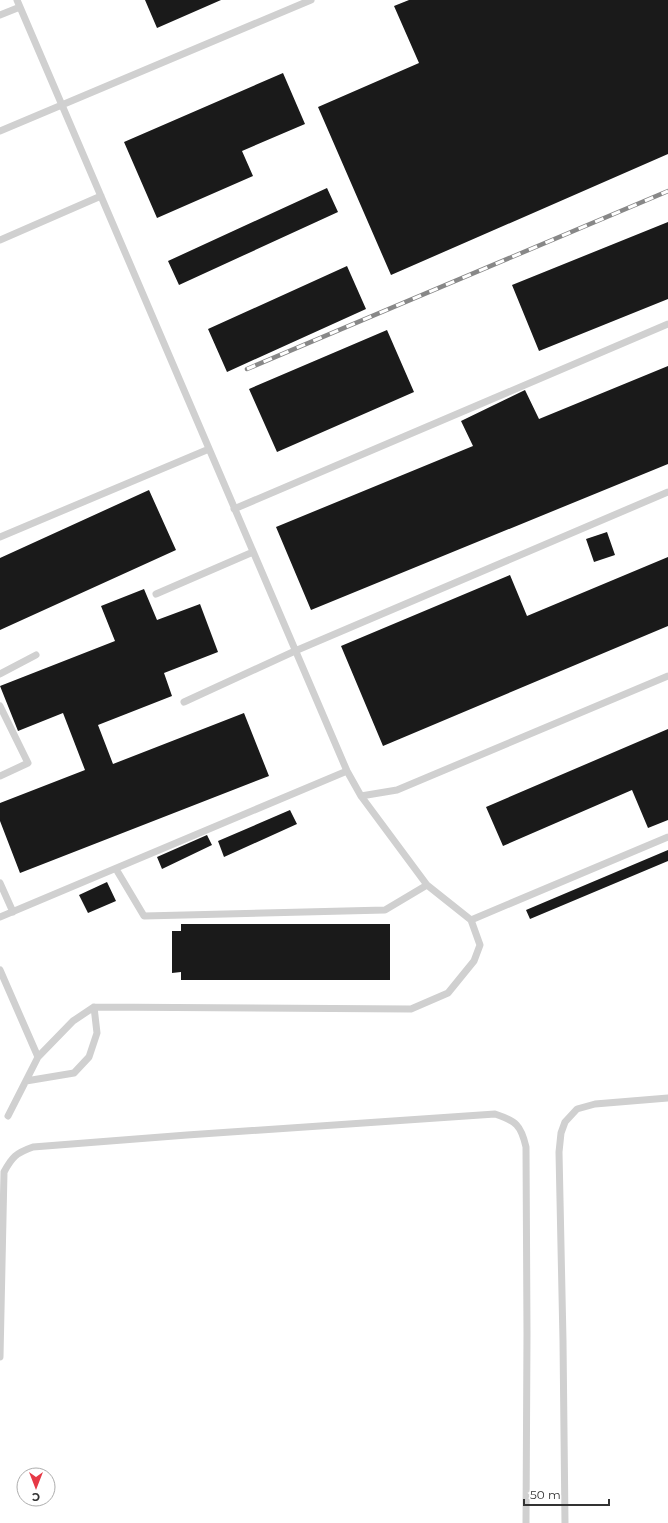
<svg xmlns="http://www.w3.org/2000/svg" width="668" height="1523" viewBox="0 0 668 1523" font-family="Montserrat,sans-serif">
<rect width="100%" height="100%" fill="#fff"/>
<path fill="#1a1a1a" d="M145,0H221L157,28Z
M409,0H668V154L391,275L318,107L419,63L394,6Z
M283,73L305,124L242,151L253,176L157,218L124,142Z
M327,188L338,212L179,285L168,261Z
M668,222V299L539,351L512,285Z
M347,266L366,309L227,372L208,329Z
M387,330L414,392L277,452L249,389Z
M668,366V464L311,610L276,527L473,446L461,421L525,390L539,419Z
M149,490L176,550L0,630V558Z
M607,532L615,555L594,562L586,539Z
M668,557V626L383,746L341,646L510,575L527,616Z
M144,589L157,620L200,604L218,652L164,673L172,696L98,725L113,764L244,713L269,776L20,873L0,821V803L85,770L63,713L18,731L0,686L115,641L101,606Z
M668,729V820L648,828L632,790L503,846L486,807Z
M290,810L297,824L224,857L218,841Z
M207,835L212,845L162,869L157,857Z
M668,850V861L530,919L526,910Z
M107,882L116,901L88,913L79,895Z
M181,924H390V980H181V972L172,973V931H181Z"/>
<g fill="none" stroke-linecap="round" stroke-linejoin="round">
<path stroke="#d0d0d0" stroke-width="7" d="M17,0L347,771L361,796L427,885L471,920L480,945L474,961L448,993L411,1009L94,1007L73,1021L38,1057
M0,15L20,7
M0,131L311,0
M0,240L101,196
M234,509L668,324
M0,537L209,449
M156,594L253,552
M0,674L36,655
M184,702L295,651L668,492
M0,706L28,763L0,776
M361,796L397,790L668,676
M116,869L144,916L385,910L427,885
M0,883L13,912
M0,917L347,771
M471,920L668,837
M0,970L38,1057L8,1116
M26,1081L74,1073L89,1057L97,1033L94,1007
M0,1357L4,1172C12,1157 16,1153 33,1147L187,1135L495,1114C516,1121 521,1125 526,1147L527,1333L526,1523
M565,1523L563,1341L559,1152L561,1133L565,1122L577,1109L595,1104L668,1098"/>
<defs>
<path id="rail" d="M247,369L668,191"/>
</defs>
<use href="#rail" stroke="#888" stroke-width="4.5"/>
<use href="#rail" stroke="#fff" stroke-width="3" stroke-dasharray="9" stroke-linecap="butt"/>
</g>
<g transform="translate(36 1487) rotate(180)"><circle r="19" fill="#ffffff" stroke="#adadad"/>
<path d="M0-3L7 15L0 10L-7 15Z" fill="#e63946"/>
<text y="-6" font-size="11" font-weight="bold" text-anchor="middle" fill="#333333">С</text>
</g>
<path d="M524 1499v6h85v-6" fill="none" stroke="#333333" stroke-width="2"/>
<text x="530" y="1499" font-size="12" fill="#333333" stroke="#ffffff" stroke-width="3" paint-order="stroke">50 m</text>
</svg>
